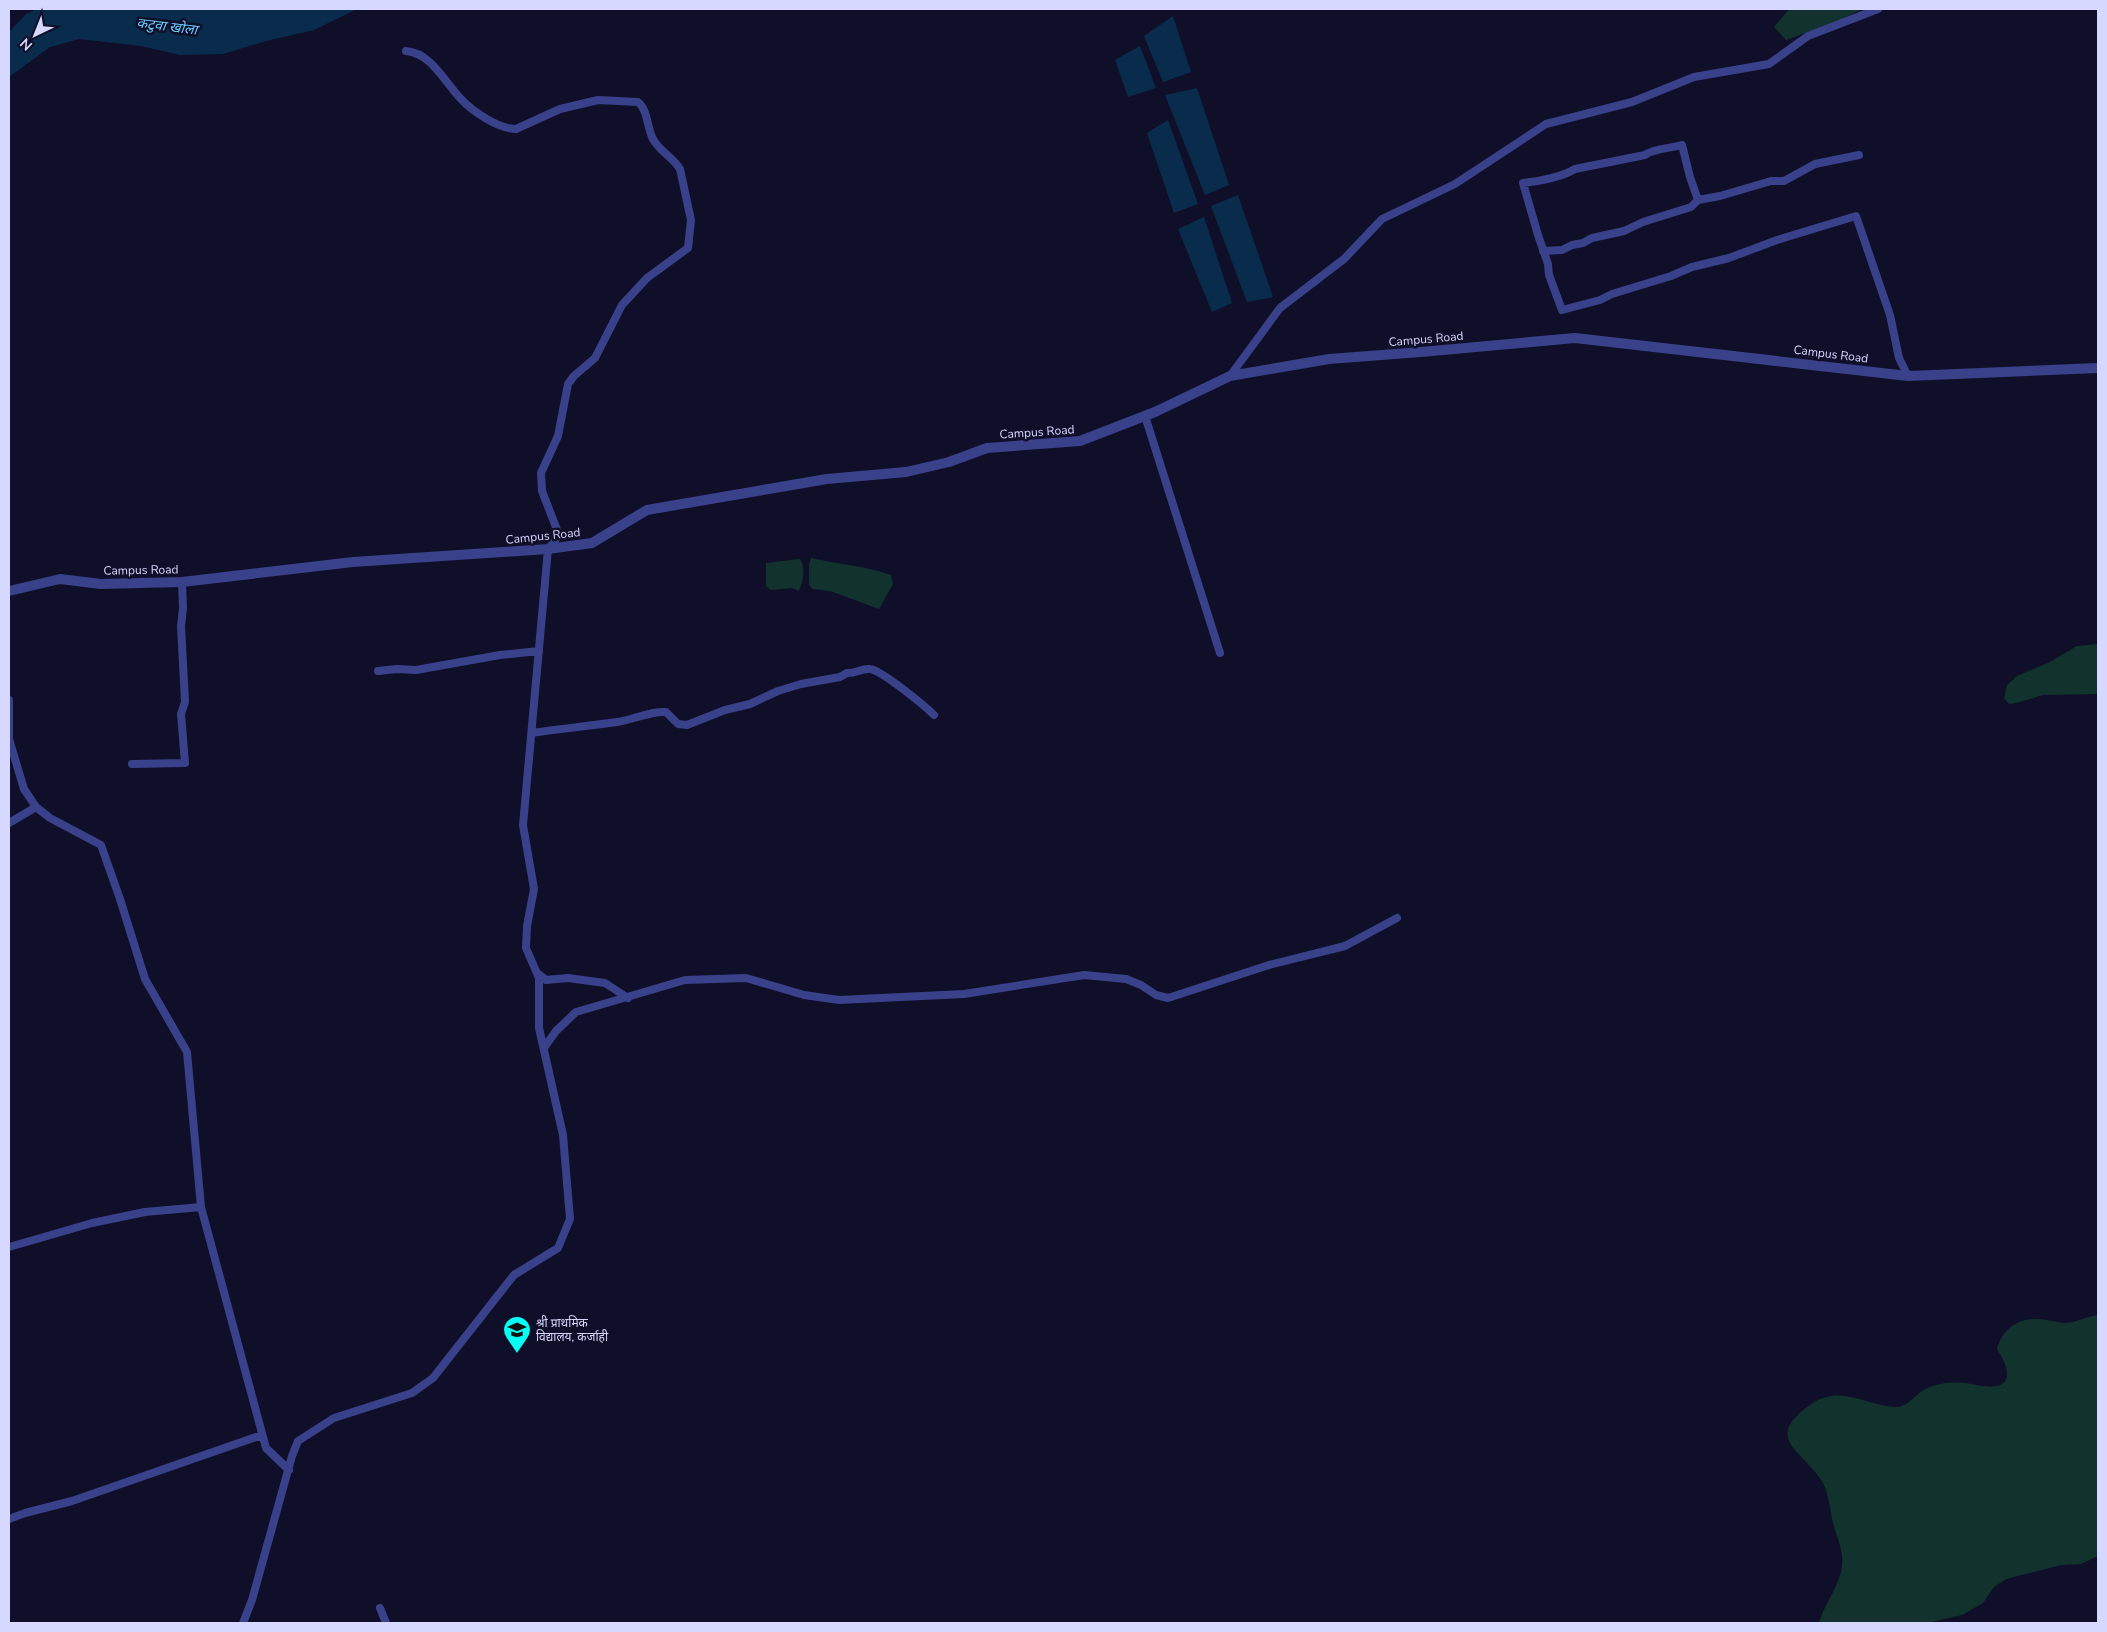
<svg xmlns="http://www.w3.org/2000/svg" width="2107" height="1632" viewBox="0 0 2107 1632" font-family="'Nunito Sans','Noto Sans Devanagari',sans-serif">
<rect width="100%" height="100%" fill="#100f29"/>
<path fill="#12332d" d="M1789,9H1862L1840,20L1786,40L1774,27Z
M811,558C838,564 865,566 891,575L893,584L879,609L830,591L813,589L809,585V565Z
M800,559C806,569 803,580 799,591L792,588L771,590L766,586V563Z
M2098,644V694L2043,695L2016,703L2009,704L2004,698L2007,685L2017,676L2048,663L2077,646Z
M2098,1315V1556L2081,1564L2061,1565L2006,1579L1994,1587L1983,1603L1962,1615L1927,1623H1819C1825,1601 1845,1580 1842,1556C1841,1545 1836,1534 1833,1523C1830,1509 1829,1495 1823,1483C1805,1451 1759,1439 1813,1403C1840,1385 1866,1405 1893,1407C1906,1408 1913,1398 1922,1391C1926,1388 1932,1386 1936,1385C1946,1382 1956,1382 1966,1383C1978,1385 2008,1394 2007,1373C2007,1365 2001,1356 1997,1349C2002,1330 2017,1318 2037,1319C2046,1319 2055,1322 2064,1323C2076,1323 2087,1316 2098,1315Z"/>
<path fill="#0a2c4c" d="M37,9H357L314,30L266,41L223,54L180,55L141,46L79,39L50,47L9,77V32L26,14Z
M1173,16L1191,72L1163,82L1144,36Z
M1140,46L1156,88L1128,97L1115,60Z
M1197,88L1229,185L1205,195L1165,95Z
M1168,120L1198,204L1174,213L1147,133Z
M1238,195L1273,297L1247,302L1211,206Z
M1204,217L1232,303L1212,312L1178,229Z"/>
<g fill="none" stroke-linecap="round" stroke-linejoin="round">
<path stroke="#384189" stroke-width="8" d="M1859,155L1815,164L1784,181H1771L1720,196L1698,200L1690,177L1682,145C1672,148 1652,149 1645,155L1575,169C1560,178 1541,181 1523,183L1538,235L1548,264L1549,275L1562,310L1600,300L1612,294L1671,276L1692,267L1729,258L1777,240L1856,216L1890,315L1899,358L1908,376
M1543,251L1562,250L1572,245L1583,243L1592,238L1624,231L1643,222L1691,207L1698,200
M1230,376L1280,308L1344,259L1382,219L1455,184L1546,124L1632,102L1694,77L1769,64L1808,36L1878,9
M1145,416L1220,653
M378,671L397,669L416,670L500,655L539,651
M9,700V739L24,789L36,807L50,818L101,845L120,899L145,979L187,1052L201,1207L266,1448L289,1470
M532,733C560,729 588,726 617,722C633,720 649,711 666,712L678,724L687,725L725,710L750,704L778,691L801,684L840,677L847,673C855,674 862,668 870,669C881,670 924,705 934,715
M132,764L185,763L181,714L185,702L181,626L183,608L182,582
M9,823L36,807
M537,973L546,980L568,978L605,983L628,998
M544,1048L556,1031L576,1012L685,980L746,978L804,995L839,1000L964,994L1084,975L1126,979L1141,985L1156,995L1168,998L1269,965L1345,946L1397,918
M9,1247L92,1223L145,1212L201,1207
M9,1519L25,1513L72,1501L262,1435
M380,1608L386,1623
M243,1623L252,1600L292,1456L298,1441L334,1418L412,1393L433,1378L514,1275L558,1248L570,1219L563,1135L539,1028V978L526,948L527,926L534,889L523,825L548,549L559,535L542,491L541,473L558,436L568,384L574,376L595,358L622,305L647,278L688,248L691,220L680,169C673,157 659,151 653,139C647,128 648,110 638,102L598,100L560,109L516,129C498,129 472,111 460,98C444,81 431,53 406,51"/>
<path stroke="#384189" stroke-width="10" d="M9,591L60,579L101,584L182,582L353,562L548,549L592,543L647,510L827,479L906,472L949,462L987,448L1080,441L1155,412L1230,376L1329,359L1421,352L1575,338L1908,376L2098,368"/>
</g>
<defs>
<symbol id="school-pin" viewBox="-11 -11 22 30"><path d="M0 17L-7.5 6A9.5 9.5 0 1 1 7.5 6Z" fill="#03fff3" stroke="#100f29"/><path d="M0-5L7-2L0 1L-7-2ZM-4 1L0 2.5L4 1V4Q0 6-4 4Z" fill="#111"/></symbol>
</defs>
<g fill-rule="evenodd">
<use href="#school-pin" x="501" y="1314" width="32" height="43"/>
</g>
<g text-anchor="middle" stroke-width="5" stroke-linejoin="round" paint-order="stroke">
<g font-size="12" fill="#d7d8ff" stroke="#100f29">
<text transform="translate(1426 339) rotate(-5)" y="4">Campus Road</text>
<text transform="translate(1831 354) rotate(7)" y="4">Campus Road</text>
<text transform="translate(1037 432) rotate(-4)" y="4">Campus Road</text>
<text transform="translate(543 536) rotate(-6)" y="4">Campus Road</text>
<text transform="translate(141 570) rotate(-1)" y="4">Campus Road</text>
</g>
<g font-size="12" fill="#d7d8ff" stroke="#100f29" text-anchor="start">
<text x="536" y="1327">श्री प्राथमिक<tspan x="536" dy="14">विद्यालय, कर्जाही</tspan></text>
</g>
<g font-size="14" font-style="italic" fill="#65cfff" stroke="#100f29">
<text transform="translate(167 26) rotate(7)" y="5">कटुवा खोला</text>
</g>
</g>
<rect width="2107" height="1632" fill="none" stroke="#d7d8ff" stroke-width="20"/>
<g transform="translate(35 35) rotate(223)" stroke="#100f29" stroke-width="4" paint-order="stroke">
<path d="M0-4L9 19L0 12L-9 19Z" fill="#d7d8ff"/>
<text y="-8" font-size="14" font-weight="bold" text-anchor="middle" fill="#d7d8ff">N</text>
</g>
</svg>
